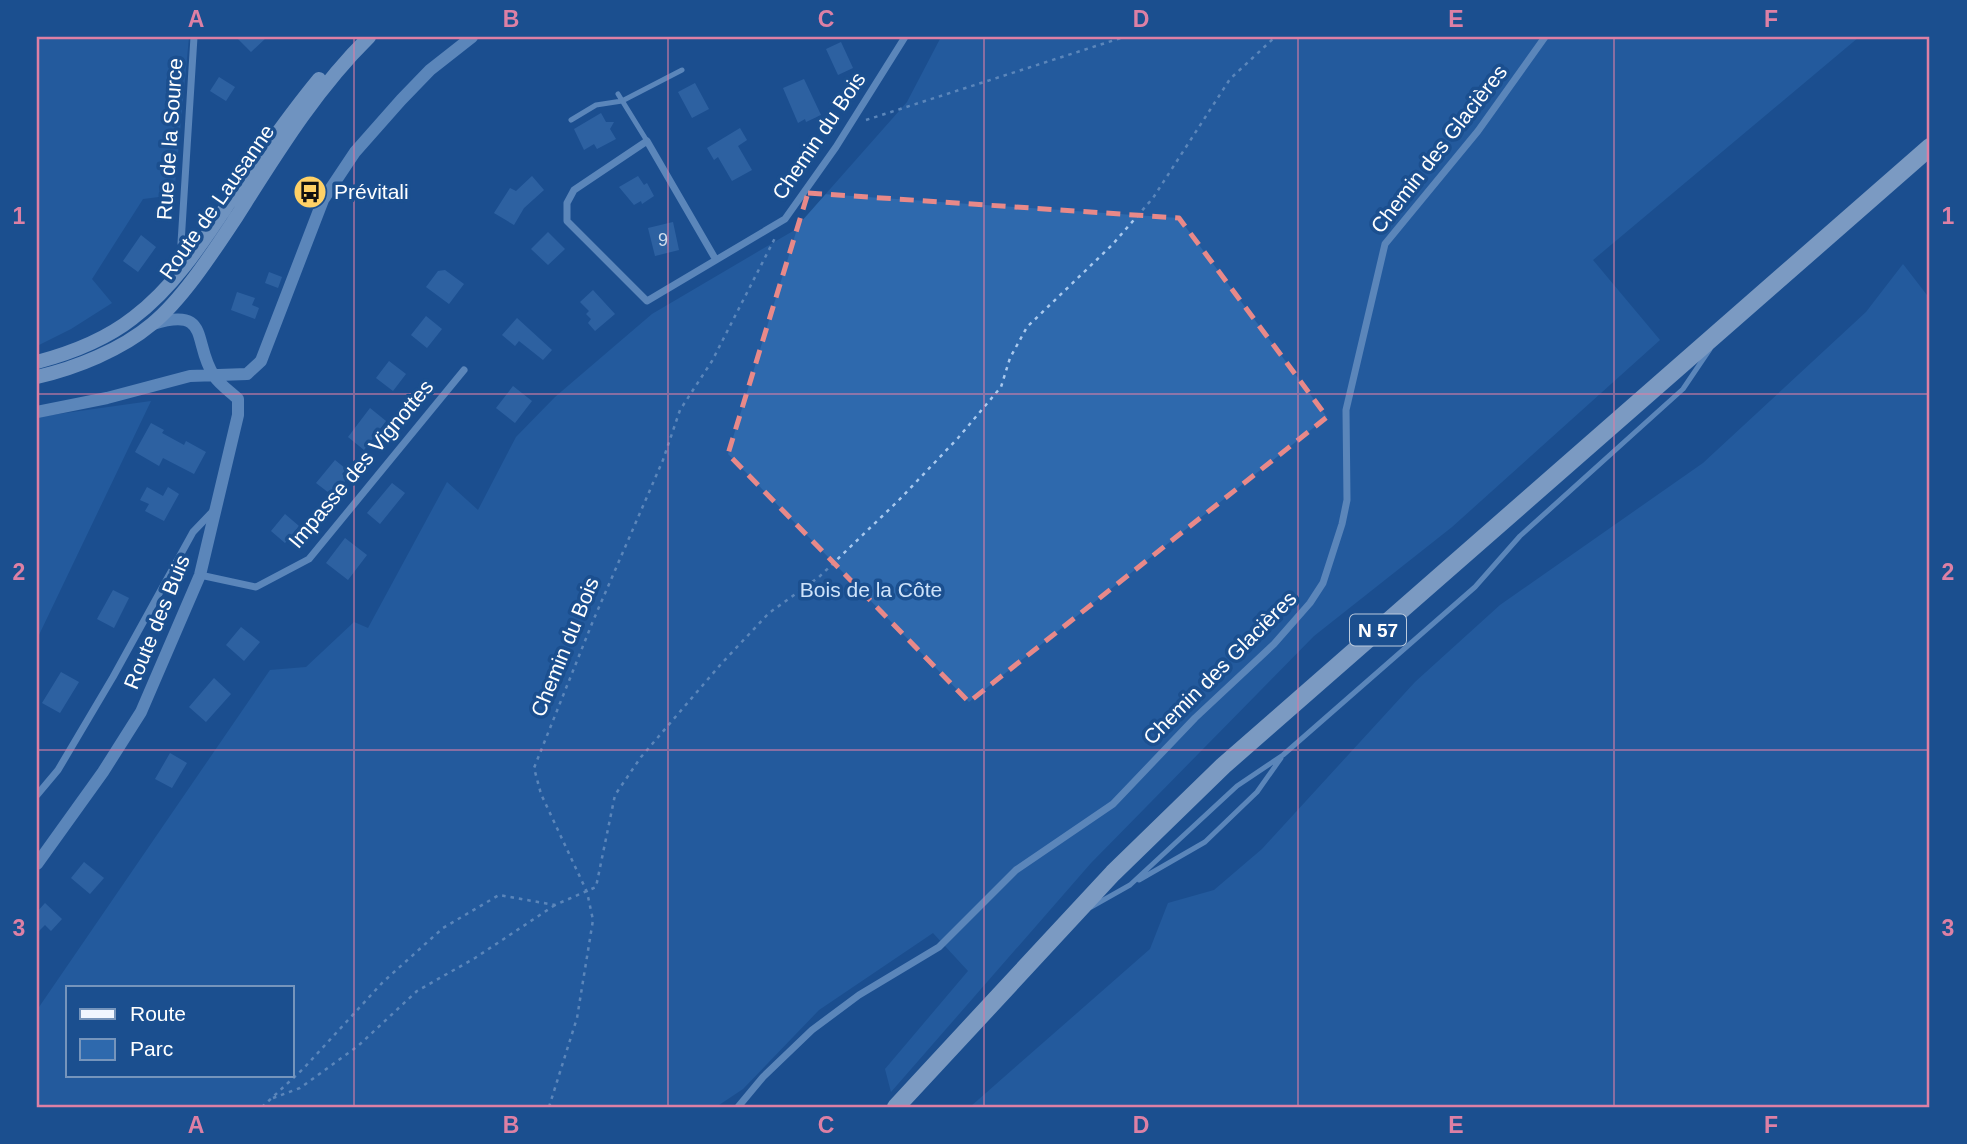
<svg xmlns="http://www.w3.org/2000/svg" width="1967" height="1144" viewBox="0 0 1967 1144" font-family="Helvetica,sans-serif">
<rect width="100%" height="100%" fill="#1b4f8f"/>
<path fill="#2e69ad" fill-rule="evenodd" d="M37,37H189L174,195L143,199L92,279L112,303L71,329L37,346Z
M941,37H1859L1593,260L1660,340L1452,527L1314,636L1091,863L891,1092L885,1069L968,971L933,933L819,1010L743,1089L716,1107H37V1010L270,670L306,667L354,622L368,628L447,482L478,510L516,437L555,397L652,314L793,231L907,102ZM68,988H292V1076H68Z
M1903,264L1930,299V1107H970L1150,949L1168,903L1214,890L1262,849L1415,682L1500,605L1703,463L1866,312Z
M151,401L37,639V417Z"/>
<path fill="#4478b7" d="M236,37H267L251,52Z
M841,42L853,68L838,75L826,49Z
M219,77L235,87L226,101L210,91Z
M804,79L821,115L806,122L805,119L798,123L783,88Z
M695,83L709,109L692,118L678,92Z
M601,113L606,122H614L610,129L616,139L597,149L594,144L584,150L574,129Z
M740,128L747,140L738,146L752,170L732,181L718,157L714,160L707,148Z
M532,176L544,190L524,208L514,225L494,213L510,188L516,191Z
M638,176L644,185L647,183L654,196L642,204L641,201L634,205L619,187Z
M673,222L679,250L655,256L648,228Z
M548,232L565,249L548,265L531,249Z
M141,235L156,247L138,272L123,261Z
M445,270L464,284L449,304L426,287L438,271Z
M269,272L282,277L278,288L265,283Z
M593,290L615,314L595,331L588,323L591,319L586,314L589,311L580,302Z
M237,292L255,298L252,305L259,308L255,319L231,310Z
M426,316L442,329L427,348L411,335Z
M517,318L552,350L543,360L519,341L515,346L502,335Z
M389,361L406,374L393,391L376,378Z
M513,386L532,401L515,423L496,408Z
M370,408L386,421L364,450L348,437Z
M151,423L164,430L162,433L184,445L186,441L206,452L194,474L163,458L159,466L135,452Z
M335,460L346,469L342,474L347,479L333,496L316,483Z
M392,483L405,493L380,524L367,513Z
M147,487L163,496L168,487L179,494L164,521L145,511L149,504L140,500Z
M285,514L299,526L285,543L271,531Z
M345,538L367,555L348,580L326,563Z
M113,590L129,598L114,628L97,619Z
M241,627L260,642L244,661L226,645Z
M61,672L79,682L60,713L42,703Z
M214,678L231,694L206,722L189,707Z
M170,753L187,763L172,788L155,779Z
M84,862L104,878L90,894L71,878Z
M45,903L62,919L51,931L45,925L37,933V912Z"/>
<g fill="none" stroke-linecap="round" stroke-linejoin="round">
<path stroke="#a9c9ee" stroke-width="2.5" stroke-dasharray="3.5 5" stroke-linecap="butt" d="M866,120L1124,37
M273,1098L300,1088L358,1046L417,991L475,958L555,905
M262,1107L303,1069L383,982L443,928L499,895L555,905L596,887L615,795L641,757L721,664L769,613L819,577L899,500L958,438L1001,387L1010,358L1027,327L1112,245L1153,198L1230,79L1275,37
M549,1107L577,1018L593,920L587,892L541,794L534,768L593,621L663,460L680,410L712,361L775,238"/>
<path stroke="#a9c9ee" stroke-width="5" d="M618,94L647,141
M571,120L596,105L622,101L682,70
M1139,880L1205,842L1257,792L1281,758
M1091,907L1130,885L1237,786L1283,755L1475,587L1520,536L1683,389L1710,349"/>
<path stroke="#a9c9ee" stroke-width="7" d="M181,243L194,37
M716,260L647,301L567,221V203L574,190L647,141L716,260L785,219L836,147L905,37
M200,575L256,587L309,559L464,370
M37,795L58,770L113,677L193,532L214,510
M738,1107L763,1077L812,1030L859,995L939,947L1016,870L1113,804L1195,718L1274,644L1310,603L1323,583L1342,524L1347,500L1346,410L1385,244L1478,131L1545,37"/>
<path stroke="#a9c9ee" stroke-width="12" d="M37,412L107,398L190,376L247,374L261,361L323,200L355,152L401,100L430,70L472,37
M37,864L103,772L141,712L200,575L238,415V399C231,392 220,385 214,376C192,343 212,306 153,324"/>
<path stroke="#d6e6fa" stroke-width="14" d="M37,362C71,353 105,340 133,318C173,288 201,245 228,204C257,161 286,119 319,79
M37,377C76,368 121,350 152,324C183,299 215,249 237,216C277,153 316,89 369,37"/>
<path stroke="#f0f6ff" stroke-width="18" d="M896,1107L1113,873L1223,766L1930,147"/>
</g>
<path d="M0 0H1967V1144H0ZM808,193L1179,218L1327,417L969,702L728,454Z" fill="#1b4f8f" fill-opacity=".55" fill-rule="evenodd"/>
<path fill="none" stroke="#e88989" stroke-width="5" stroke-dasharray="14 9" stroke-linejoin="round" d="M808,193L1179,218L1327,417L969,702L728,454Z"/>
<path fill="none" stroke="#dd80a5" stroke-width="2" stroke-opacity="0.55" d="M354,37V1107M668,37V1107M984,37V1107M1298,37V1107M1614,37V1107M37,394H1930M37,750H1930"/>
<defs>
<symbol id="bus-disc" viewBox="-11 -11 22 22"><circle r="9.5" fill="#ffd166" stroke="#1b4f8f"/><path d="M-5-6H5V4H4V6H2V4H-2V6H-4V4H-5ZM-3.5-4V0h7V-4ZM-3.5 1.2v1.5H-2V1.2ZM2 1.2v1.5H3.5V1.2Z" fill="#111"/></symbol>
</defs>
<g fill-rule="evenodd">
<use href="#bus-disc" x="291" y="173" width="38" height="38"/>
</g>
<g text-anchor="middle" stroke-width="7" stroke-linejoin="round" paint-order="stroke">
<g font-size="18" fill="#d0dded">
<text x="663" y="246">9</text>
</g>
<rect fill="#1b4f8f" stroke="#bbcadd" stroke-width="2" x="1350" y="614.5" width="56" height="31" rx="5"/>
<g font-size="19" font-weight="bold" fill="#fff">
<text x="1378" y="637">N 57</text>
</g>
<g font-size="21" fill="#fff" stroke="#1b4f8f">
<text transform="translate(819 136) rotate(-56)" y="7">Chemin du Bois</text>
<text transform="translate(170 139) rotate(-86)" y="7">Rue de la Source</text>
<text transform="translate(1439 149) rotate(-52)" y="7">Chemin des Glacières</text>
<text transform="translate(217 202) rotate(-55)" y="7">Route de Lausanne</text>
<text transform="translate(361 464) rotate(-50)" y="7">Impasse des Vignottes</text>
<text transform="translate(157 622) rotate(-68)" y="7">Route des Buis</text>
<text transform="translate(565 647) rotate(-68)" y="7">Chemin du Bois</text>
<text transform="translate(1220 668) rotate(-45)" y="7">Chemin des Glacières</text>
</g>
<g font-size="21" fill="#fff" stroke="#1b4f8f" text-anchor="start">
<text x="334" y="199">Prévitali</text>
</g>
<g font-size="21" fill="#cfe3fa" stroke="#1b4f8f">
<text x="871" y="597">Bois de la Côte</text>
</g>
</g>
<rect width="1967" height="1144" fill="none" stroke="#1b4f8f" stroke-width="77"/>
<rect x="66" y="986" width="228" height="91" fill="#1b4f8f" stroke="#7695bc" stroke-width="2"/>
<rect x="80" y="1009" width="35" height="10" fill="#f0f6ff" stroke="#7695bc" stroke-width="2"/>
<text x="130" y="1021" font-size="21" fill="#ffffff">Route</text>
<rect x="80" y="1039" width="35" height="21" fill="#2e69ad" stroke="#7695bc" stroke-width="2"/>
<text x="130" y="1056" font-size="21" fill="#ffffff">Parc</text>
<rect x="38" y="38" width="1890" height="1068" fill="none" stroke="#dd80a5" stroke-width="2.5"/>
<g font-size="23" text-anchor="middle" font-weight="bold" fill="#dd80a5">
<text x="196" y="27">A</text>
<text x="511" y="27">B</text>
<text x="826" y="27">C</text>
<text x="1141" y="27">D</text>
<text x="1456" y="27">E</text>
<text x="1771" y="27">F</text>
<text x="19" y="224">1</text>
<text x="1948" y="224">1</text>
<text x="19" y="580">2</text>
<text x="1948" y="580">2</text>
<text x="19" y="936">3</text>
<text x="1948" y="936">3</text>
<text x="196" y="1133">A</text>
<text x="511" y="1133">B</text>
<text x="826" y="1133">C</text>
<text x="1141" y="1133">D</text>
<text x="1456" y="1133">E</text>
<text x="1771" y="1133">F</text>
</g>
</svg>
